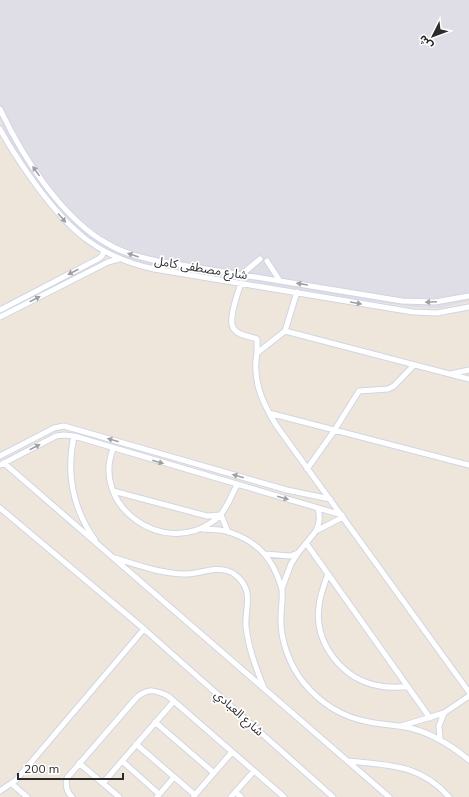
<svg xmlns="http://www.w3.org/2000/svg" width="469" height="797" viewBox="0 0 469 797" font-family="Mulish,'Noto Sans Arabic',sans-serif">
<rect width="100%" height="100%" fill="#eee6db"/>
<path fill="#dfdde6" d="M0,0H469V301L439,308L413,307L355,299L141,263L115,254L90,238L68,220L39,183L10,141L0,120Z"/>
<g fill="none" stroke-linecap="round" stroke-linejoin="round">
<defs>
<path id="minor" d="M0,109C22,156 62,219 108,244C123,253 140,257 157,261L402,301L435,302L469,296
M0,129C10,148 23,167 36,185C69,230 98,257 154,269L413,312L437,313L469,307
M267,261L280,281
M241,275L260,259
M241,283C238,293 227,321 234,329C239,336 250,336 257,339V353
M297,292L285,331L257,353C252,380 262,402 276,425L469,692
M0,310L98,259L102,256L104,251
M0,317L108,262L119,259
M285,331L469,379
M450,374L469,370
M269,413L469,465
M74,436C66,473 73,509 95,540
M113,449C91,506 163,557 212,522C215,520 219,517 221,514C228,506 232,494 237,485
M0,456L54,428L64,426L287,490L330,499
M4,463L389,797
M0,465L56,436L64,435L74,436L342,515
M307,469L334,431L359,391L388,389L394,386L414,365
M113,491L207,516L221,515L228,532
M0,508L144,629L333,797
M202,529C211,530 221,529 229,532C253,540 268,553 277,575C279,580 281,585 282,590C283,598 281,608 281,617C280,639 289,664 303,682C320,703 341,717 369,722C384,725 399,725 414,729C435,735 452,746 469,760
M316,531C320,522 320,517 318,508
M306,543L430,718
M265,554L290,556L298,553
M115,558C137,565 159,573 183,574C198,575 213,566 228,571C237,574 245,583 247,593C249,604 245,615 246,626C248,647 256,668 264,688
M328,574C324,585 320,595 319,606C314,644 343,680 380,686C389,688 399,687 408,687
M282,588L291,564L298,553L316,531L343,517
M155,722L214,773
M401,726L444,713L469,696
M440,739L439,726L444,713
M136,744L195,795
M122,761L159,794
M348,761C388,765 420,764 449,797
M79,763L119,797
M103,783L174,701
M12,784L27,797
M0,791L16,780L144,629
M235,792L241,797
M194,796L232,752
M72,797C67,792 65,786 67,778L137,697C149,688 155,690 168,696L284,797
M157,797L174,777
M231,797L254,771"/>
</defs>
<use href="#minor" stroke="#d0d5e5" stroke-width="7"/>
<use href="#minor" stroke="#fff" stroke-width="5"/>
</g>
<defs><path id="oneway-solid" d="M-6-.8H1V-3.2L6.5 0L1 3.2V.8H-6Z"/></defs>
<g fill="#a0a0a0">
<use href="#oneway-solid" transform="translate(36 171) rotate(-125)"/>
<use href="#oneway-solid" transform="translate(62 218) rotate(49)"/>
<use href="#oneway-solid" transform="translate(133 255) rotate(-161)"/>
<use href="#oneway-solid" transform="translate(73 272) rotate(153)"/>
<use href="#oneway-solid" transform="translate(302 284) rotate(-171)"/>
<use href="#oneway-solid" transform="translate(35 299) rotate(-27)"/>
<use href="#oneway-solid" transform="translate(431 302) rotate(178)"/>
<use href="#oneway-solid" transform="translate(356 303) rotate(10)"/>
<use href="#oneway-solid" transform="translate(113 440) rotate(-164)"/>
<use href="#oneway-solid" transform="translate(35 447) rotate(-28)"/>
<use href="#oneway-solid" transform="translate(158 462) rotate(16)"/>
<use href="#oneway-solid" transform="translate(238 476) rotate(-164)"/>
<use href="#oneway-solid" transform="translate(283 498) rotate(16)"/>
</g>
<g text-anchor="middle" stroke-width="3.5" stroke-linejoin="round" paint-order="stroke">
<g font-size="12" fill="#2b2b2b" stroke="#fff">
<text transform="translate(201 268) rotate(9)" y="4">شارع مصطفى كامل</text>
<text transform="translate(239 713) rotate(42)" y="4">شارع العبادي</text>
</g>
</g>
<g transform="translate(433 36) rotate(228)" stroke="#ffffff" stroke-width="3" paint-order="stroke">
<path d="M0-3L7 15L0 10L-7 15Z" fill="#2b2b2b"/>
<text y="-6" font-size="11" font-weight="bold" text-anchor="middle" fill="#2b2b2b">ش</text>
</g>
<path d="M18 773v6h105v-6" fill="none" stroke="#2b2b2b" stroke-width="2"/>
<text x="24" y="773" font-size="12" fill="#2b2b2b" stroke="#ffffff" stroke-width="3" paint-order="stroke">200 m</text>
</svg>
